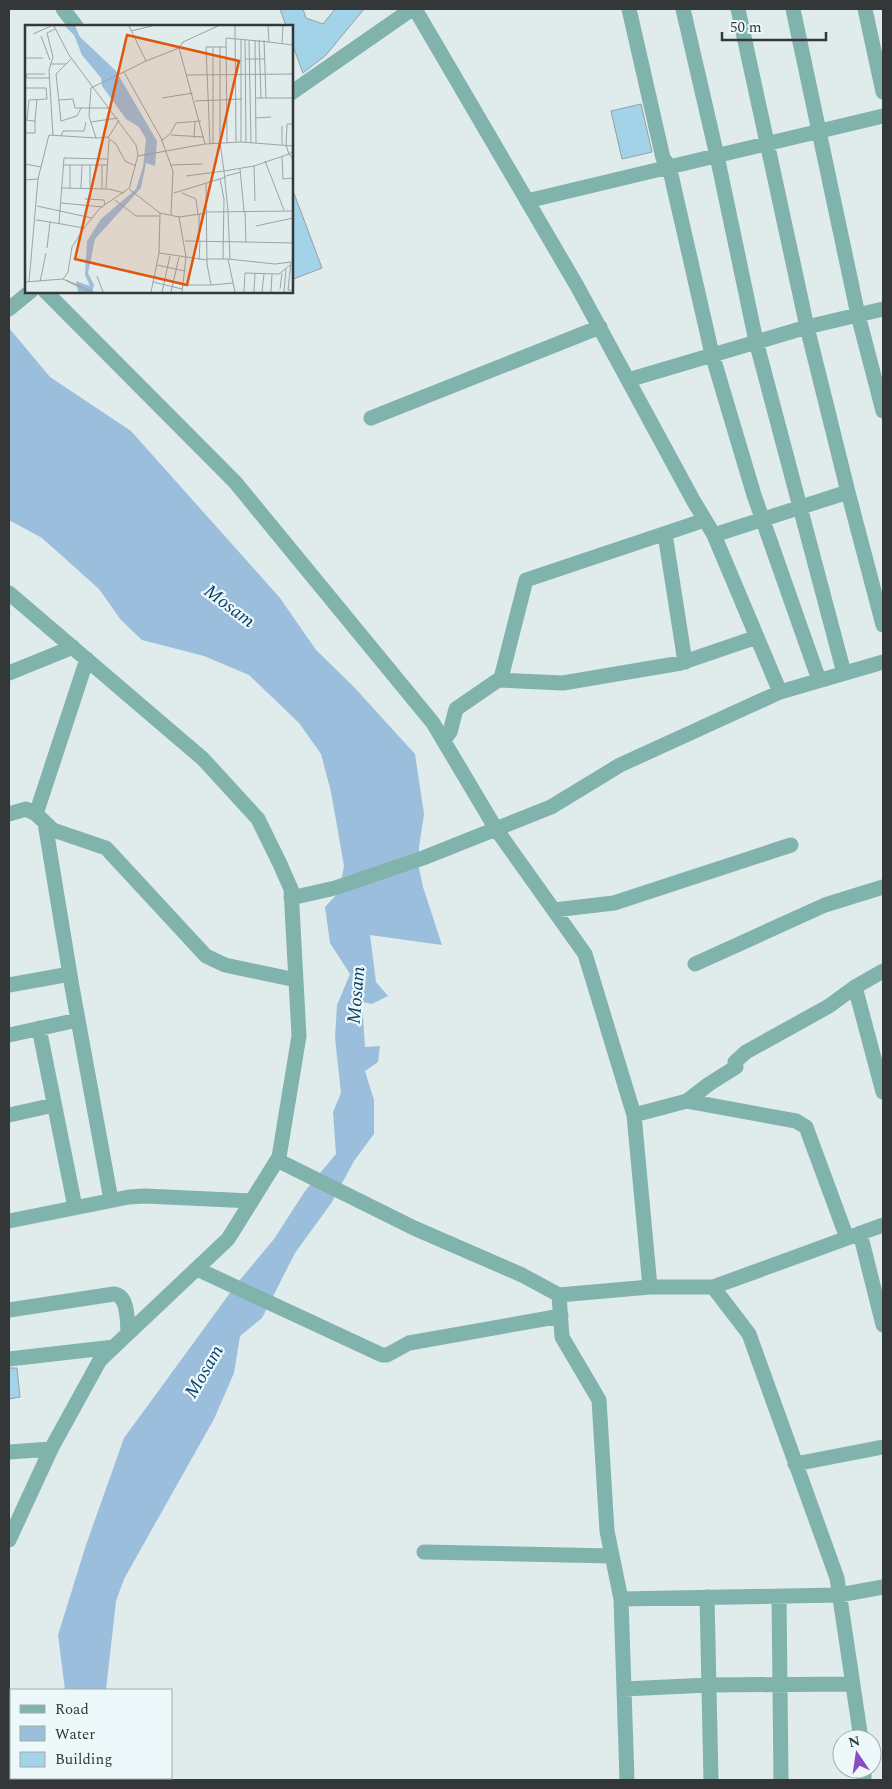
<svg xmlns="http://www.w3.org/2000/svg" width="892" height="1789" viewBox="0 0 892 1789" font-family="Spectral,serif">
<rect width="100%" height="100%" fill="#e0ebec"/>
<path fill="#9bbedd" d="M9,328L50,377L131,431L280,598L316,650L353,686L415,754L424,814L419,847V868L423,887L442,945L370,935L376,982L388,996L372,1004L362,1002L365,1047L380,1046L378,1062L365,1071L374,1100V1134L354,1161L332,1202L295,1253L262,1318L240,1336L234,1373L214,1419L124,1579L116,1601L106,1690H65L58,1635L86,1545L124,1438L235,1286L274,1239L305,1191L336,1154L333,1112L341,1093L335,1038L337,1005L350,974L330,943L325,907L339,892L344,866L331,792L321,754L299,723L249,675L204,656L142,640L121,620L99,589L70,563L42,538L9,520Z"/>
<path fill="#a2d3e8" stroke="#969fa3" d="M280,9H303L306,18L323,24L335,9H364L326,55L303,73L291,41V26H286Z
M641,104L652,152L622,159L611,111Z
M292,188L322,268L291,280V189Z
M9,1368H17L20,1397L9,1399Z"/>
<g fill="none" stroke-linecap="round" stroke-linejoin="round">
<path stroke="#81b3ad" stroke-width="15" d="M63,9L76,26
M415,9L577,286L693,500L714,535L780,692
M629,9L663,158L669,166L712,354L754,495L819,680
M683,9L717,156L756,341L844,673
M738,9L807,327L848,492L883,625
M793,9L858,315L883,411
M865,9L883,92
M291,93L412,9
M527,201L883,116
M45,291L235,482L433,723L496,829L585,954L634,1115L650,1287
M9,309L31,291
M628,380L807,327L883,309
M371,418L600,327
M665,534L685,662
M714,535L848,492
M9,593L203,759L258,819L280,864L291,889L299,1036L279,1157L281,1162L414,1228L522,1275L559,1295L650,1287H713L749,1334L837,1578L861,1739
M9,673L73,647
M498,680L563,683L681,663L757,637
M444,740L450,732L456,709L501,678L526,580L705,520
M9,814L26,809L36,814L53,830L106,848L206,956L225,965L296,980
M36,814L87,659
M45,823L72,987L111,1200
M291,898L335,888L423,858L551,807L620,765L780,692L883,662
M554,910L614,903L791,845
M695,964L825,905L883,887
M9,985L70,974
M855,987L883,1092
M39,1028L75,1207
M9,1035L78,1020
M687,1101L796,1121L806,1127L847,1238
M9,1115L54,1105
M634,1115L687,1101L709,1084L736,1067L735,1062L746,1052L829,1006L855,987L883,971
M9,1221L129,1197L145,1196L252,1201
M860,1233L883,1325
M197,1269L382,1355H387L409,1343L561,1316
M713,1287L883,1225
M559,1295L562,1337L599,1400L607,1531L621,1599L839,1595L883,1587
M9,1310L114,1294C129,1296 127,1321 128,1333
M9,1359L114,1347
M9,1452L51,1449
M795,1464L883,1447
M9,1540L51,1449L100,1360L228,1239L279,1157
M424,1552L612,1556
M779,1596L781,1780
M707,1597L711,1780
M621,1599L627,1780
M624,1689L709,1685L853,1684
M864,1780V1769"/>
</g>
<g text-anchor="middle" stroke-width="4.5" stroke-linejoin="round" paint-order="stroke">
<g font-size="19" font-style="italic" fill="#08416a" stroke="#edf8fa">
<text transform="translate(230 605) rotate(37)" y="7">Mosam</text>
<text transform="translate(355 995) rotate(-85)" y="7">Mosam</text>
<text transform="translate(203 1371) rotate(-60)" y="7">Mosam</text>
</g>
</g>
<g transform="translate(25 25)">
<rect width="268" height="268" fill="#e0ebec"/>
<path d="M40,1H50L55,12L91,46L132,116L130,141L121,138L116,163L70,214L63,248L69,260L67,267H53L51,256L65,261L60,250L62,216L76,194L111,164L118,142L121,114L114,102L101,94L77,61L76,53L57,30L49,10Z" fill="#9bbedd"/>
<path fill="none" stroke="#9ba3a4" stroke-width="1" d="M29,1L44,30L111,120L113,130L104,164L135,188L154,192L161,232L157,267M210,1L211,117M106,6L127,1M8,9L26,1M16,11L25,35M220,14L221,117M224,15L226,118M230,15L231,118M234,15L236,73M239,15L241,73M244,17L268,20M257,19L258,1M188,22V119M195,22V118L199,146L229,141L264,129L268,134M154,23L158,17L193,1M0,33H18M47,33L31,49L36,96L52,91L56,83M220,34H240M121,36L154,23L180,119M25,39H41M99,47L136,113L148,146L146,190M162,50L268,49M0,53H24M1,53L2,49H20M0,63H21M137,73L168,68M230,73H268M34,75L48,74L50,83H85M170,76L217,74M231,93L246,92M2,95L4,75L22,74L21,63M10,96L12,74M66,97L93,93M268,99H262L261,120L264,129L268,126M0,108H10V96L0,95M146,110L179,112M28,111L24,45L28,32L22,8L30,4M36,111L38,106H59L61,97M71,113L82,112L91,119L100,136L111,141M83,113L94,95M169,113L170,96M136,116L145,109L151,98L176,96M216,117V14M202,118L201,13L244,17L243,1M185,119L181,22H201M257,120V101M113,131L180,119L216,117L268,121M257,131L258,154L268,153M240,136L259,185M0,139L16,142M39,140H82M145,140L177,139M229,141L230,176M215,144L219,186M161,151L199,146L203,186M201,151L216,147M195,154L199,174L198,234M0,155L13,154L24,110L71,113L64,91L66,63L121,36L104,1M37,163L84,164L99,168M45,163V140M56,163L57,140M65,163V140M77,163V140M81,163L84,115M149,168L201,152M157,168L171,174L173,190M60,174L79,175L80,180M90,175L111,191H134M36,178L78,182M12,181L67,193M182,187L268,186M203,187L205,234M135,188L134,228L182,235M174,189V217M154,192L182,188M11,195L25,197L22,223M25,197L59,203M34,198L39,133L83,134M231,201L268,193M160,216L221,217L220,187M221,217L268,218M182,234H203L210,267M203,234L250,239L266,237L263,265H268M174,235L175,217M132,240L160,246M72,251L78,267M38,254L43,247L47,222L59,203L75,183L103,164M41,255L69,267M0,257L38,254L64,267M4,257L13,154M15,257L21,228M128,257L157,264M158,260H186L182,239L181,158M186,260L208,258M255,264L257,248M126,267L134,228M137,267L145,231M146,267L154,232M219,267L220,248L254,249L265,240M229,267L230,248M237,267L239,249M246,267L247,249M259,267L261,244"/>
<path fill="#df570e" fill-opacity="0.15" stroke="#df570e" stroke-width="2.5" d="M102,10L214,36L162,260L50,234Z"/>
<rect width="268" height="268" fill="none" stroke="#333738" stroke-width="2.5"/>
</g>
<rect width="892" height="1789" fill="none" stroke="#333738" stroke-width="20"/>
<rect x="10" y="1689" width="162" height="90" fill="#edf8fa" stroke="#a3abac"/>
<rect x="20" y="1705" width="25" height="8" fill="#81b3ad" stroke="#a3abac"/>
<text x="55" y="1714" font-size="15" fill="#333738">Road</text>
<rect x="20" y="1726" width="25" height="15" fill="#9bbedd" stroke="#a3abac"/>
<text x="55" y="1739" font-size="15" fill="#333738">Water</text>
<rect x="20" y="1752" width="25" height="15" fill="#a2d3e8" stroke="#a3abac"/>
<text x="55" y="1764" font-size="15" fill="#333738">Building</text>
<g transform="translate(857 1754) rotate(347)"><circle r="24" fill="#edf8fa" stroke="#a3abac"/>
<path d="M0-4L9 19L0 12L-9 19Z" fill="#8a4dc3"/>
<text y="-8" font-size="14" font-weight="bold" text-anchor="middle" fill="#333738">N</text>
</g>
<path d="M722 32v8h104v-8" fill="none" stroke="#333738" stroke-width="2.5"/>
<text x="730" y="32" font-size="15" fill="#333738" stroke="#edf8fa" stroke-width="4" paint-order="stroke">50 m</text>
</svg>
